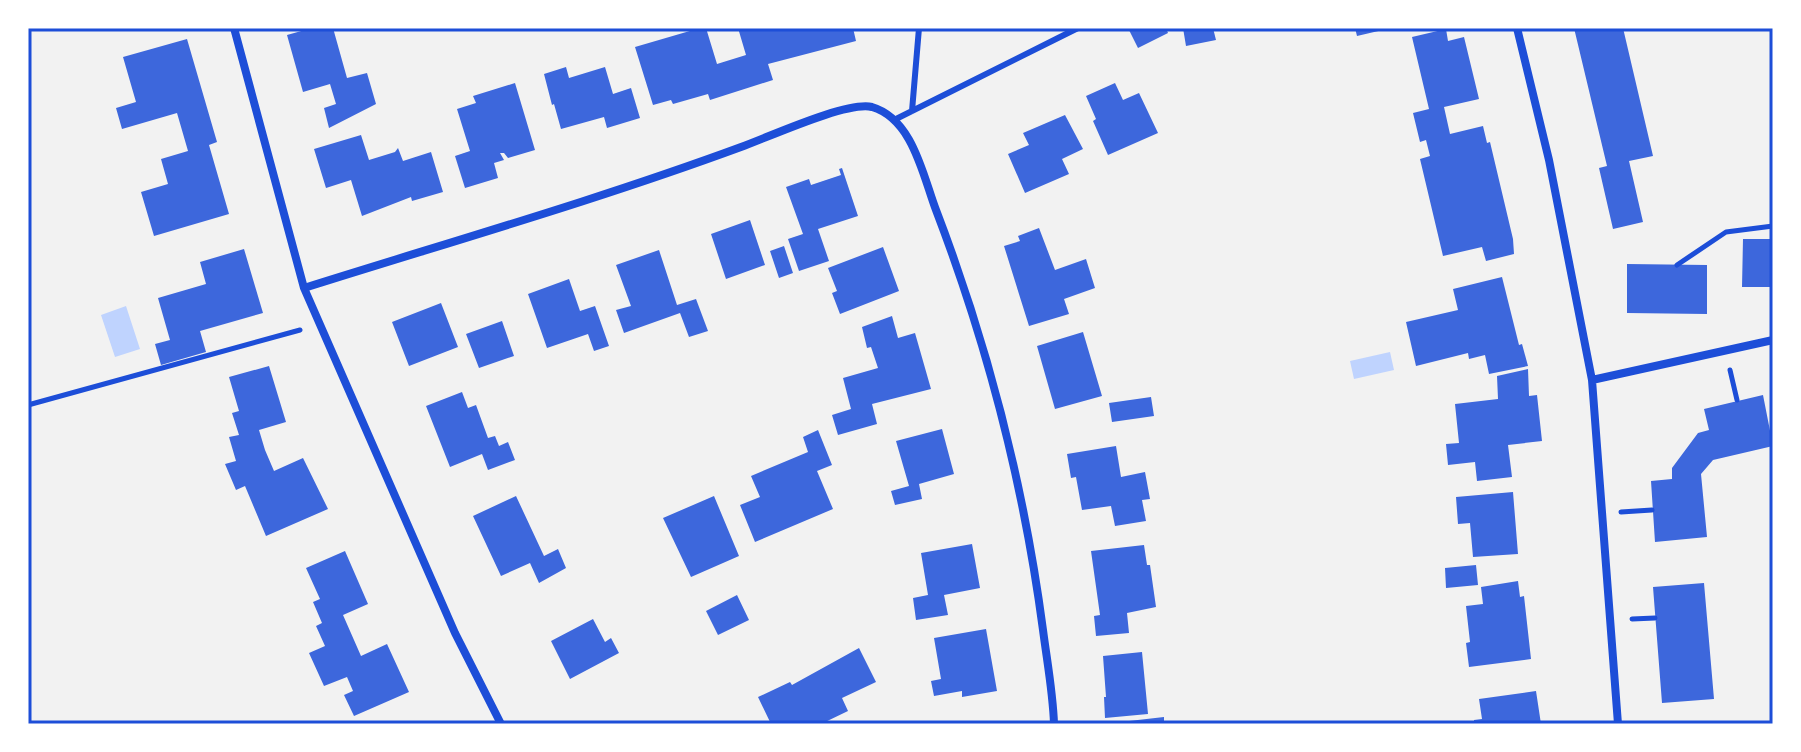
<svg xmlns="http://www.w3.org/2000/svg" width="1801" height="752" viewBox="0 0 1801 752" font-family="'Work Sans',sans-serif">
<rect width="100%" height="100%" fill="#f2f2f2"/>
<path fill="#bfd3fe" d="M126,306L140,349L115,357L101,315Z
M1390,352L1394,370L1354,379L1350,361Z"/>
<path fill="#3d67dc" d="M312,28H333L347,78L367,73L376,104L329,128L324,108L336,104L330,84L303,92L287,35Z
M700,28H706L717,64L746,55L738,28H853L856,41L768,64L773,80L710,100L708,94L673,104L671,100L653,105L635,47Z
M1128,28H1166L1168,33L1138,48Z
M1183,28H1213L1216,40L1186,46Z
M1355,28H1387V29L1357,36Z
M1574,28H1623L1653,156L1629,161L1643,222L1613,229L1599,168L1607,166Z
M1446,29L1448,41L1464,37L1479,99L1444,107L1450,134L1483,126L1487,143L1490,142L1513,239L1514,254L1486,261L1482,247L1443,256L1420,159L1430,156L1426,140L1420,142L1413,113L1429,109L1412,37Z
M187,39L217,142L209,145L229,214L154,236L141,192L168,184L161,159L188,151L177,113L122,129L116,108L136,102L123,57Z
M566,67L569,78L605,67L613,94L631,88L640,118L607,128L604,117L561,129L554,104L552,105L544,74Z
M515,83L535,150L508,158L504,153H500L504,160L494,163L498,178L465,188L455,156L470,151L457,109L476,103L473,96Z
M1115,83L1123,100L1139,93L1158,133L1108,155L1093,121L1096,119L1086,96Z
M1065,115L1083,149L1062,159L1069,174L1025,193L1008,154L1029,145L1023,133Z
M361,135L369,160L395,152L398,148L403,161L431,152L443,192L412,201L411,197L362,216L351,180L326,188L314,149Z
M842,168L858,216L818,229L829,261L799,271L788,239L803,234L786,187L809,179L811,185L841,175L839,169Z
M750,220L765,265L726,279L711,234Z
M1039,228L1055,270L1086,259L1095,288L1064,299L1069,314L1029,326L1004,246L1020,241L1018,236Z
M1743,239H1773V287H1742Z
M784,246L793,273L779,278L770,251Z
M883,247L899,291L840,314L832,293L837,291L828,268Z
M244,249L263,313L200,331L206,352L161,365L155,344L170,340L158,298L206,284L200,262Z
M659,250L677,305L696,299L708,331L689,337L680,313L624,333L616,310L631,306L616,265Z
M1627,264L1707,265V314L1627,313Z
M1502,277L1519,345L1522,344L1528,366L1489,374L1485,355L1469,359L1468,353L1416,366L1406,322L1458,310L1453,289Z
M569,279L580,311L595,306L609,346L594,351L588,334L547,348L528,294Z
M441,303L458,347L409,366L392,322Z
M892,316L898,338L915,333L931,389L872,404L877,424L838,435L832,415L851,409L843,378L878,368L871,347L867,348L862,327Z
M502,321L514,356L479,368L466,334Z
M1083,332L1102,396L1055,409L1037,346Z
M269,366L286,422L259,430L265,450L274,471L303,458L328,509L266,536L245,486L236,490L225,464L236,461L229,437L239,435L232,413L239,411L229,377Z
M1528,369L1529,396L1537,395L1542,441L1508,445L1512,477L1477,481L1475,462L1448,465L1446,444L1459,443L1455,404L1498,399L1497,376Z
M462,392L468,408L476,405L488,438L495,436L499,446L508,442L515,460L488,470L482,454L450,467L426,406Z
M1763,395L1773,446L1713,460L1701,474L1707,537L1655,542L1651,481L1672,479V468L1698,433L1709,430L1704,409Z
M1151,397L1154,416L1112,422L1109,403Z
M942,429L954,474L919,484L922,499L895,505L891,491L909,486L896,441Z
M818,430L832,465L817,471L833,509L755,542L740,505L760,497L751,476L808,452L803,437Z
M1116,446L1121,477L1145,472L1150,499L1142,500L1146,521L1115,526L1111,506L1082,510L1076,477L1071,478L1067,454Z
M1513,492L1518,554L1473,557L1470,523L1458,524L1456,497Z
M516,496L544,556L558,549L566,568L539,583L530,563L501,576L473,516Z
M714,496L739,556L691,577L663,518Z
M972,544L980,588L944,595L948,615L916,620L913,598L928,595L921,553Z
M1144,545L1147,565H1150L1156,607L1127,613L1129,633L1096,636L1094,616L1100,615L1091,551Z
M345,551L368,604L343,615L361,656L387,644L409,692L354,716L344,695L353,691L347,677L324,686L309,653L325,646L316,626L322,623L313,602L320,599L306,568Z
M1476,565L1478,585L1446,588L1445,568Z
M1518,581L1520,597L1524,596L1531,659L1469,667L1466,643L1470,642L1466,606L1483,604L1481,587Z
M1704,583L1714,699L1662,703L1653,587Z
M737,595L749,620L718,635L706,611Z
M593,619L605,642L611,638L619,653L570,679L551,641Z
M986,629L997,691L962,697V691L934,696L931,681L941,679L934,638Z
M859,648L876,682L842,698L848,711L821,724H771L758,697L790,682L792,685Z
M1142,652L1148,714L1105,718L1104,697H1106L1103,656Z
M1536,691L1541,724H1474V720L1482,719L1479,699Z
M1164,717V724H1130L1129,721Z"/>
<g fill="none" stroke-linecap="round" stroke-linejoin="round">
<path stroke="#1d4ed8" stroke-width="5" d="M1677,265L1726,232L1773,226
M1730,370L1737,400
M28,405L300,330
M1621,512L1652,510
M1632,619L1655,618"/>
<path stroke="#1d4ed8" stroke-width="6" d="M912,111L919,28
M894,120L1078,28"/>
<path stroke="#1d4ed8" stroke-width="8" d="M234,28L304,288L455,633L501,724
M1517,28L1549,160L1592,380L1618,724
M304,288C450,242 597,200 741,147C769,137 847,101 872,107C913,119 923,176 936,210C988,346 1024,486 1043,630C1047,661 1053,693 1054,724
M1592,380L1773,340"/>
</g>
<rect width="1801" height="752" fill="none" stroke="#ffffff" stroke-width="60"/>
<rect x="30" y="30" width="1741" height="692" fill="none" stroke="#1d4ed8" stroke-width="3"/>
</svg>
